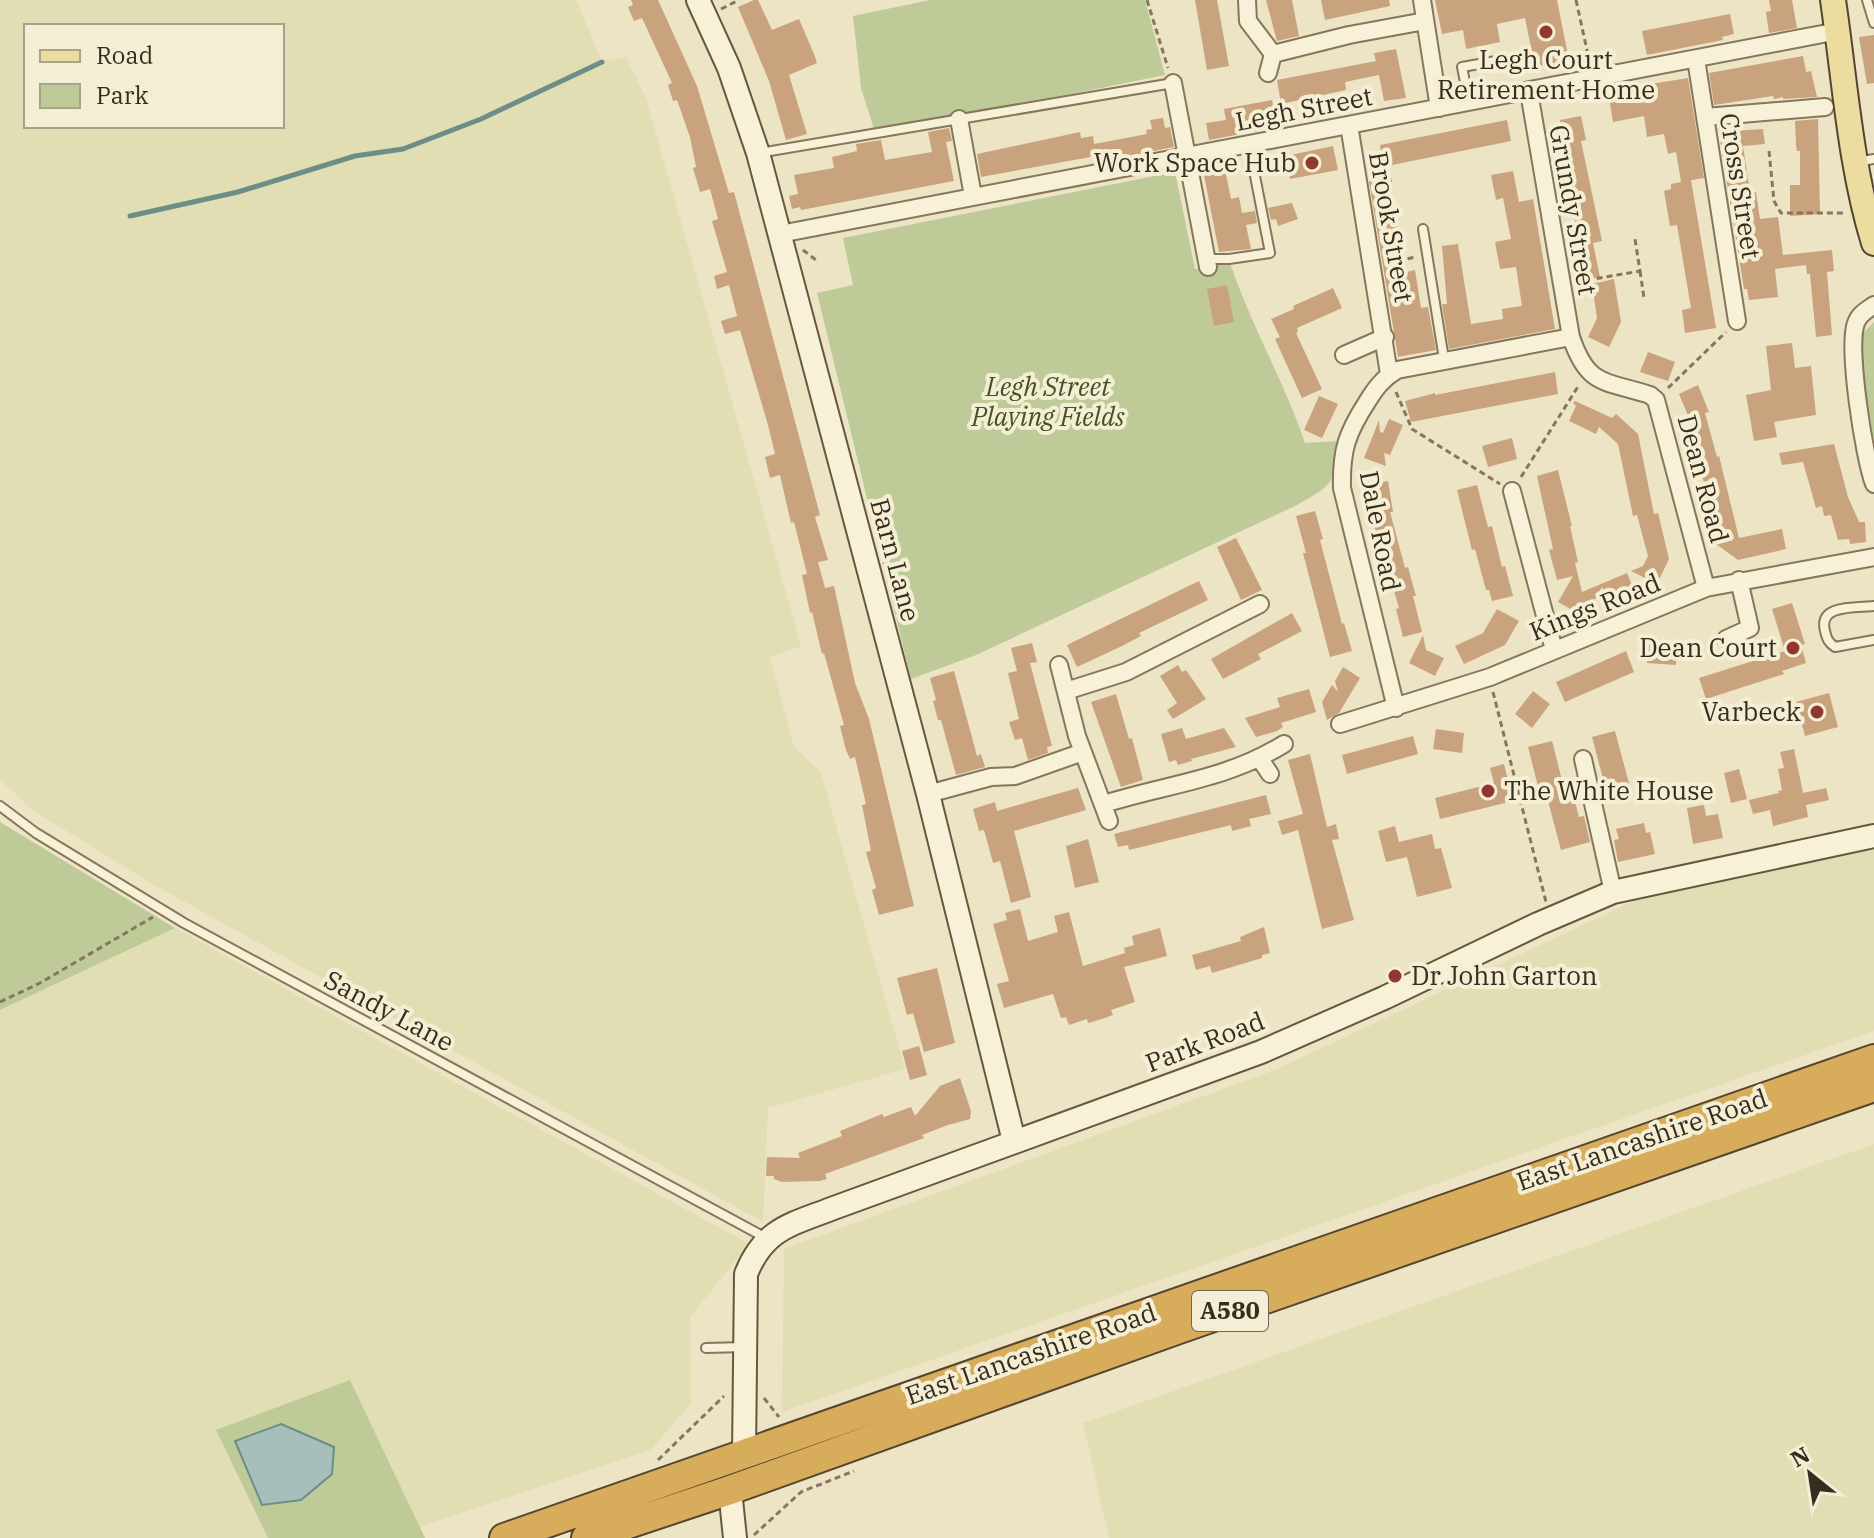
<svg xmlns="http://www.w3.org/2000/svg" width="1874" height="1538" viewBox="0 0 1874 1538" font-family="'IBM Plex Serif',serif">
<rect width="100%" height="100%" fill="#ece4c5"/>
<path fill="#e1deb3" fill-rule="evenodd" d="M0,0H576L602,61L626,57L646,98L801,646L770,657L794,747L821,773L905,1069L768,1108L763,1222L152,884L34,811L0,780ZM26,26H282V126H26Z
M1874,848V1031L782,1412L784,1249L1275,1070L1640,898Z
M175,928L749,1244L690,1317L691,1403L651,1450L420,1527L350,1381L217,1430L268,1538H0V1010Z
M1874,1144V1538H1109L1083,1423Z"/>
<path fill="#bfca99" d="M930,0H1145L1165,75L1042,100L874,129L861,88L853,16Z
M1175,172L1195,269L1230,263C1251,325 1284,381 1305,443L1338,441C1337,484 1331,486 1295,506L976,655L911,679L817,293L853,285L843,238Z
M1874,322V440L1866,398L1863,333Z
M0,822L175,928L0,1010Z
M350,1380L425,1538H268L216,1430Z"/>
<path fill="#a6bfba" stroke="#6d8d88" stroke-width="2" d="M281,1424L334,1447L332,1474L301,1500L262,1505L235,1441Z"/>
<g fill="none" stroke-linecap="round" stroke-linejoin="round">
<path stroke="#6d8d88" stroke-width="5" d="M130,216L238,192L355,156L403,149L481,119L602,62"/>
</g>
<path fill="#c8a37d" d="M631,0H658L697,86L729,193L734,192L820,515L815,517L828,560L818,562L825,588L834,586L855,683L869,719L914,906L879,915L872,890L876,888L866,852L871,851L862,805L866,804L855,757L850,759L846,750L840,726L844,725L824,653L822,654L812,612L810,613L802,575L807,574L794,522L791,523L780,475L770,478L765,457L775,454L768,425L740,330L725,334L721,321L737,316L729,285L717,289L714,276L727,272L712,221L718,219L710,189L700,192L693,168L696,167L690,137L677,100L673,101L668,85L672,83L642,18L634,21L628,7L633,5Z
M754,0H758L772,30L799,19L814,54L817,63L789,75L807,134L786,140L769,81L738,7Z
M1195,0H1217L1229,66L1207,70Z
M1266,0H1292L1299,36L1277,41Z
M1321,0H1389L1390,6L1325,20Z
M1435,0H1557L1569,60L1535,67L1525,18L1497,24L1500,42L1466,49L1463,30L1442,34Z
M1769,0H1792L1797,28L1769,33L1766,12L1771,11Z
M1730,14L1734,34L1722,37L1723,40L1647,55L1642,31Z
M1874,35V83L1867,84L1859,37Z
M1396,49L1406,98L1384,101L1379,75L1345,82L1346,90L1281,104L1277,80L1376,61L1374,53Z
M1803,56L1806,72L1811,71L1817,97L1783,99V97L1774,99L1773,96L1714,105L1709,73Z
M1688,78L1704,178L1681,182L1676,152L1668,154L1664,134L1647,137L1644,116L1613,122L1608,91Z
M1272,100L1275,116L1260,118L1262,130L1209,140L1206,123L1226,120L1224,109Z
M1581,116L1586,140L1581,141L1602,241L1593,243L1600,277L1578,281L1568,228L1576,227L1562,157L1567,156L1560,120Z
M1163,118L1165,128L1170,127L1174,147L1098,162L1095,148L1096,156L981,177L977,154L1080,132L1081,138L1093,136L1094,144L1147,134L1146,130L1152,129L1150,120Z
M1818,119L1820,214L1790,216V185H1800V151H1797L1796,145L1795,121Z
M1507,120L1511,141L1377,168L1374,153L1381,151L1380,145Z
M1733,126L1734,131L1763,129L1765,144L1743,146L1750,192H1756L1760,219L1778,217L1783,255L1832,250L1834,271L1827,272L1832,335L1816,337L1810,274H1807L1806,265L1775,269L1778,297L1749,300L1747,289H1744L1718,127Z
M949,128L952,141L946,142L954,181L801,210L800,207L792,209L789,196L798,194L794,175L834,168L832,157L857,151L856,144L881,140L885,160L932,152L928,132Z
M1333,146L1338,170L1290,179L1286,156Z
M1224,165L1231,199L1239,197L1242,213L1255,211L1257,223L1246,225L1251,249L1219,252L1203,170Z
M1513,171L1519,202L1533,199L1555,329L1449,349L1442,304H1447L1442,246L1458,244L1471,324L1503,319L1502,309L1522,306L1516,267L1500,269L1495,242L1511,239L1503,198L1496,200L1491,175Z
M1391,177L1393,189L1390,190L1406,272L1415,270L1421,308L1428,307L1436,350L1398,357L1369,181Z
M1691,180L1716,328L1685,333L1682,310L1691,308L1677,225L1670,226L1664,191L1671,189V184Z
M1292,203L1298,219L1278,226L1276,219L1271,220L1268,208Z
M1614,279L1621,322L1609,347L1588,337L1597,318L1592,284Z
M1227,285L1234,322L1214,326L1207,289Z
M1333,288L1342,308L1297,328L1298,332L1296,333L1322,389L1302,398L1275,339L1280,337L1271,319L1294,309L1293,306Z
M1792,343L1795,368L1811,366L1816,415L1774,422L1777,437L1754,441L1746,395L1771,390L1766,346Z
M1648,352L1675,362L1668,381L1640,372Z
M1555,372L1558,394L1411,422L1405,401L1435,393V395Z
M1698,385L1709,412L1705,413L1717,457L1719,456L1739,538L1782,529L1786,549L1738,560L1716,544L1719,541L1708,496L1687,427L1692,425L1679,394Z
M1319,396L1338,404L1322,438L1304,430Z
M1575,401L1612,418L1616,414L1638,434L1654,514L1658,513L1669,559L1657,584L1631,571L1643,566L1648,556L1637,515L1633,516L1618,444L1599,427L1596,434L1569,421L1576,406L1573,403Z
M1389,419L1403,425L1390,455L1384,453L1386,466L1364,458L1379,420L1380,432L1383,433Z
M1512,438L1517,459L1488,467L1482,446Z
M1834,444L1848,497L1859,522H1865L1866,542L1850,544L1849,539L1838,540L1831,515L1824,516L1822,506L1816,508L1803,462L1782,465L1779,453Z
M1558,470L1572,526H1570L1578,562L1575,563L1582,592L1627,573L1635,592L1608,603L1602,587L1585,617L1558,602L1573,576L1557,580L1549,550L1553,549L1537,476Z
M1388,481L1393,512H1390L1405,568L1408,567L1416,596H1413L1422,632L1403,637L1396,609L1399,608L1393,587L1387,563L1383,564L1375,531L1368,484Z
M1477,485L1488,527L1492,526L1502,567L1505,566L1513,596L1492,601L1489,590H1486L1475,549L1472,550L1457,490Z
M1315,511L1323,539L1320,540L1342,624L1344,623L1352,651L1330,657L1303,553H1306L1296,516Z
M1236,538L1262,590L1241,600L1217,547Z
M1199,581L1208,600L1139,633L1141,636L1122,646L1077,667L1067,645Z
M1792,603L1805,644L1801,645L1806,663L1782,671L1784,674L1706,699L1699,678L1785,651L1772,609Z
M1497,609L1519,621L1505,645L1464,664L1455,646L1483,633Z
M1292,613L1302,631L1258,654L1261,659L1223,679L1211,659Z
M1423,635L1426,650L1444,658L1435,676L1409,663Z
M1649,641L1678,644L1676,665L1647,663Z
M1032,643L1037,662L1030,663L1052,746L1047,747L1048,753L1028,760L1022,738L1015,740L1009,722L1019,719L1008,673L1017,671L1011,648Z
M1626,651L1634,672L1565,702L1556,682Z
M1178,665L1182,672L1186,670L1206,699L1173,719L1167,710L1177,703L1160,676Z
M1343,667L1360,678L1339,713L1327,720L1322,702L1332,685L1338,692L1335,681Z
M954,671L977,756L981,754L985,767L956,775L941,720H938L933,701L936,700L930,678Z
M1309,689L1316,712L1281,723L1283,727L1277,731L1256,737L1245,718L1280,707L1277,698Z
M1533,691L1550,704L1532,728L1515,714Z
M1829,693L1838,727L1805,736L1796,702Z
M1116,694L1129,739L1132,738L1143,780L1121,787L1091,702Z
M1182,728L1186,739L1224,728L1236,747L1191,759L1192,761L1178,765L1176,760L1169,762L1161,734Z
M1436,729L1464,733L1462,753L1433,749Z
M1615,731L1630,787L1607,794L1592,737Z
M1413,736L1418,754L1347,774L1342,755Z
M1552,741L1567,800L1574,798L1579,817L1584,816L1590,842L1561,850L1548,801L1542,802L1528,747Z
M1794,749L1803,793L1826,788L1829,800L1806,805L1808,817L1773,826L1770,810L1753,814L1749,800L1779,793L1778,791L1782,790L1778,769L1784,768L1780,752Z
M1310,754L1327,827L1336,824L1339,839L1332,840L1354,920L1322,929L1298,830L1282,835L1278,821L1303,814L1288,760Z
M1504,764L1513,801L1440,819L1435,798L1494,783L1490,768Z
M1739,769L1747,799L1731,803L1724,773Z
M1078,788L1086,810L1014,831L1031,897L1011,903L1000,861L993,863L984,830L979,831L973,809L995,802L997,811Z
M1266,795L1271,814L1249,819L1251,826L1232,831L1231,825L1129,850L1128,845L1118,847L1114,834Z
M1704,805L1706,816L1718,814L1723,838L1693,844L1687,808Z
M1644,823L1646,833L1650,832L1655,854L1618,862L1614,840L1619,839L1616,829Z
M1395,826L1399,842L1432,834L1435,849L1441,848L1452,888L1417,897L1407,857L1386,862L1378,831Z
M1088,839L1099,882L1075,888L1066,846Z
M1020,909L1028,941L1058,932L1054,916L1069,912L1083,966L1125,953L1124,948L1134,945L1132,936L1160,928L1167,956L1124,967L1135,1002L1111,1010L1113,1015L1102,1019L1088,1023L1087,1019L1069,1025L1066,1017L1061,1018L1053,994L1004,1008L997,984L1009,981L993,924L1007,920L1005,913Z
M1264,927L1270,953L1262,955V958L1212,973L1210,966L1196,970L1192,955L1241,941L1240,937Z
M937,968L955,1043L924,1052L913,1013L907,1015L897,978Z
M919,1046L927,1075L910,1080L902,1051Z
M960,1078L971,1111L970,1119L948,1125L922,1135L924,1138L825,1174L827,1179L820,1181L782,1182L774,1179V1176H766L767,1157L800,1158L798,1153L842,1136L840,1131L882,1114L884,1117L911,1107L915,1116L940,1086Z"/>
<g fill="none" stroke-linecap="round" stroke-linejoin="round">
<defs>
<path id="lane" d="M1867,0L1874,23
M1469,102L1462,67L1502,60
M759,153L1173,83
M1857,162L1874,159
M1423,229L1444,359
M1206,259H1229L1270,253L1249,145
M1874,606C1855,608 1818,604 1825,631C1827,639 1828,642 1835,647L1874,640
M0,806L36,833L184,923L766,1238
M706,1348L745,1347"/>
<path id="street" d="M1247,0L1248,21L1273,54L1349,35L1425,21
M1422,0L1439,108
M1696,59L1737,321
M1268,73L1273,54
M1173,83L1208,267
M1529,92L1571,337C1588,387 1604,380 1650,395L1656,400L1706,588
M1705,117L1825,107
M959,119L973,196
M1349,125L1389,374
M780,234L1838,31
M1874,305C1867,310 1859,314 1856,323C1847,347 1864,458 1874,484
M1344,355L1385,337
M1512,491L1554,650
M1726,639L1750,628L1739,580
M1059,665L1077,736L1109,821
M1066,691L1126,672L1260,604
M1396,708L1342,488C1341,450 1347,433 1367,402C1375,389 1383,378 1397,370L1571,337
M1340,724L1490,677L1706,588L1874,557
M1260,759L1270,774
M1583,759L1613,892
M928,794L991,777L1015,776L1083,752
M1104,804C1167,784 1226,780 1284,744"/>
<path id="secondary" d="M698,0L729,68L758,153L928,794L1014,1141
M744,1455L746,1274C764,1229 790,1225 831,1209L1261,1052L1384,998L1538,924L1613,892L1874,836
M730,1490L735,1538"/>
<path id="primary" d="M1833,0C1845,81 1850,165 1874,243"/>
<path id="highway" d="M504,1538L1874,1059
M586,1538L730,1490L1179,1329L1874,1087"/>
</defs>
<use href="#lane" stroke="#86765c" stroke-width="12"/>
<use href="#street" stroke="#86765c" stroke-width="20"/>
<use href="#secondary" stroke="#68573f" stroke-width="26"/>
<use href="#primary" stroke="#544430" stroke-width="28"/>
<use href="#highway" stroke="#544430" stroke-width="32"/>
<path stroke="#86765c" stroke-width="3" stroke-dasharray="6 4" stroke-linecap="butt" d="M1147,0L1168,68
M1576,0L1590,64
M721,9L739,0
M1769,151L1774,201L1781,213H1844
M803,250L816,260
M1388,263L1416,257
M1640,271L1644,298
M1577,282L1640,271L1635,239
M1668,388L1726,332
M1396,392L1412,429L1500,484
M1521,477L1579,385
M1493,692L1546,902
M0,1002L40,983L153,917
M764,1398L779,1417
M658,1460L724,1396
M754,1535L801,1492L854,1471"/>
<use href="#lane" stroke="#f7f1d8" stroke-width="8"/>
<use href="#street" stroke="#f7f1d8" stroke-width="16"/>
<use href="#secondary" stroke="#f7f1d8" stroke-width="22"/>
<use href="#primary" stroke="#eddc9f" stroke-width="24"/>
<use href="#highway" stroke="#d7ac5a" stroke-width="28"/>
</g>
<g fill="#92372f" stroke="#f4eed4" stroke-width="3">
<circle cx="1546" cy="32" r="8"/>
<circle cx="1312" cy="163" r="8"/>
<circle cx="1793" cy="648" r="8"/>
<circle cx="1817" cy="712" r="8"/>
<circle cx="1488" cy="791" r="8"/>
<circle cx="1395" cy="976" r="8"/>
</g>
<g text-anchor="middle" stroke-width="8" stroke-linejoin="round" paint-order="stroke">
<rect fill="#f4eed4" stroke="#706755" stroke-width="2" x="1192" y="1291" width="76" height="40" rx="6"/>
<g font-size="24" font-weight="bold" fill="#372d1f">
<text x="1230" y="1319">A580</text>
</g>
<g font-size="26" fill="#372d1f" stroke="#f4eed4" text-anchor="end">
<text x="1546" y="69" text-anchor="middle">Legh Court<tspan x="1546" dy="30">Retirement Home</tspan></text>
<text x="1296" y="172">Work Space Hub</text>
<text x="1777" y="657">Dean Court</text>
<text x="1801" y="721">Varbeck</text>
<text x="1504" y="800" text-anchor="start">The White House</text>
<text x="1411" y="985" text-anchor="start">Dr John Garton</text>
</g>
<g font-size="26" fill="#372d1f" stroke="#f4eed4">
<text transform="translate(1304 109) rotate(-11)" y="9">Legh Street</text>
<text transform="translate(1740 186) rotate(81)" y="9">Cross Street</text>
<text transform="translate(1573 210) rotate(80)" y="9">Grundy Street</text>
<text transform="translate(1391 227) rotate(80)" y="9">Brook Street</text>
<text transform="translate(1703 479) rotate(75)" y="9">Dean Road</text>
<text transform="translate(1380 531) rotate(79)" y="9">Dale Road</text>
<text transform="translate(895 560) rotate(75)" y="9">Barn Lane</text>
<text transform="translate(1595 607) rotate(-22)" y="9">Kings Road</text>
<text transform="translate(389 1011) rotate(28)" y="9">Sandy Lane</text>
<text transform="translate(1205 1042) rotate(-21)" y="9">Park Road</text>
<text transform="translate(1642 1140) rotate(-19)" y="9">East Lancashire Road</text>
<text transform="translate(1031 1354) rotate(-19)" y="9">East Lancashire Road</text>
</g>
<g font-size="26" font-style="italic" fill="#435227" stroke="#f4eed4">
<text x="1048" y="396">Legh Street<tspan x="1048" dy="30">Playing Fields</tspan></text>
</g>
</g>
<rect x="24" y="24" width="260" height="104" fill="#f4eed4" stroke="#a8a18c" stroke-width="2"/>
<rect x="40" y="50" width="40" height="12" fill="#eddc9f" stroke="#a8a18c" stroke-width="2"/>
<text x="96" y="64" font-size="24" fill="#372d1f">Road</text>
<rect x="40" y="84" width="40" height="24" fill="#bfca99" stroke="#a8a18c" stroke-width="2"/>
<text x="96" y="104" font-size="24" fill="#372d1f">Park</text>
<g transform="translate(1810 1474) rotate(330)" stroke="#f4eed4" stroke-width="6" paint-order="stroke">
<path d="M0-6L14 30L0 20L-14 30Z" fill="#372d1f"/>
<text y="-12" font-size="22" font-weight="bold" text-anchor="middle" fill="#372d1f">N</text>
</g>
</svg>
